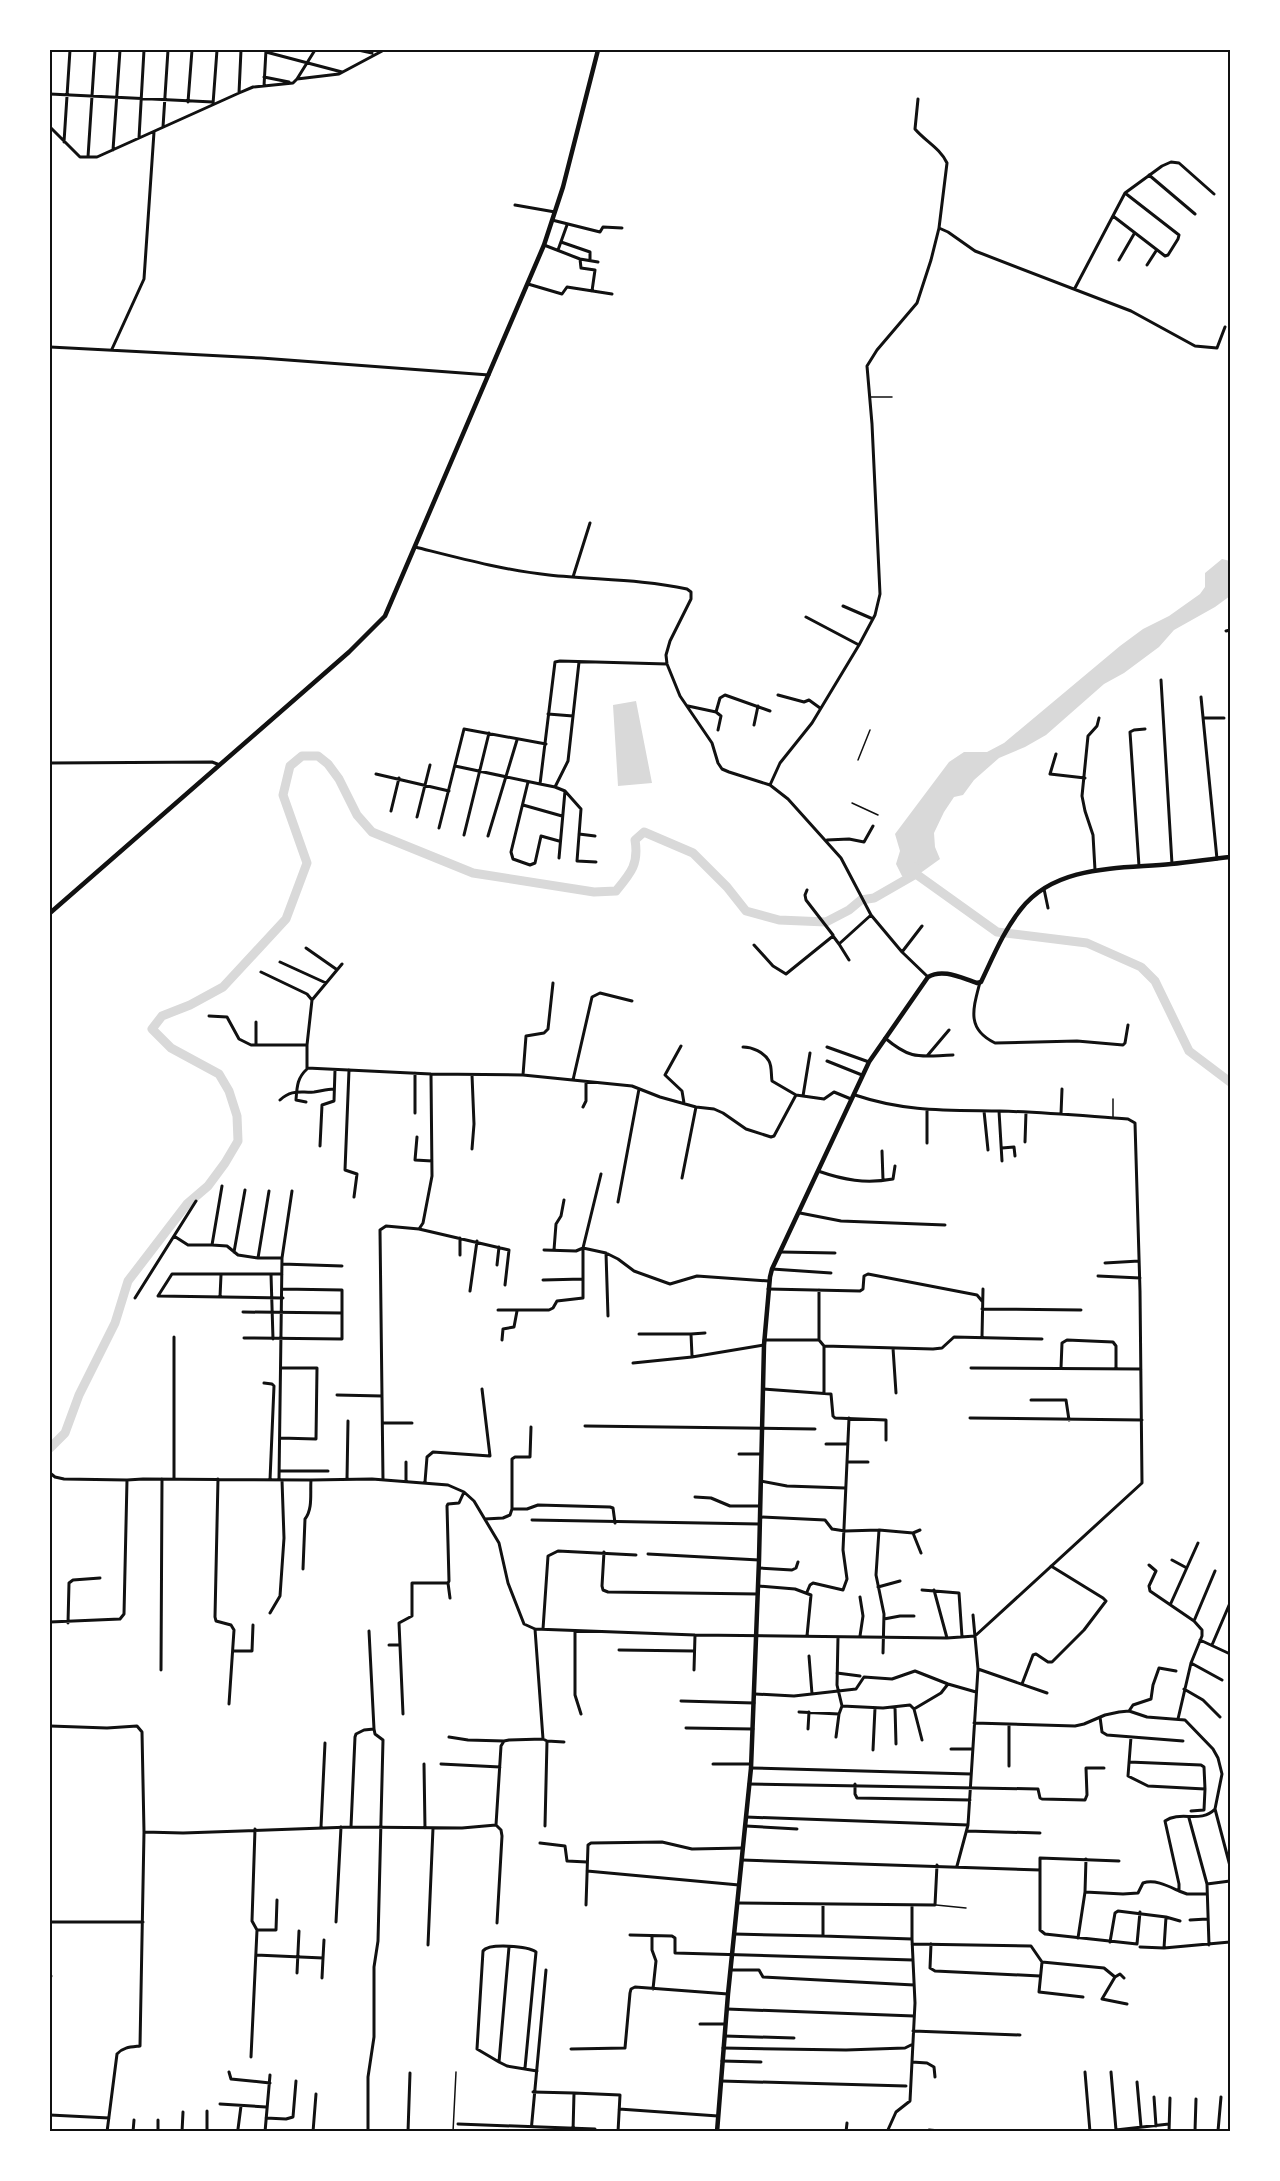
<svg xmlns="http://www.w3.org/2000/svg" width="1280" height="2181" viewBox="0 0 1280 2181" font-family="'Source Sans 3',sans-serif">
<rect width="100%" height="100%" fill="#fff"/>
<path fill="#d9d9d9" d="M1222,559L1230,561V596L1215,607L1174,630L1159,647L1124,673L1104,684L1046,735L1025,747L999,758L974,780L963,795L954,797L944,812L934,833L935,847L940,859L908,882L902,876L896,864L900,851L895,834L949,762L964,752H987L1004,743L1120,646L1143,629L1169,616L1200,594L1205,587V573Z
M636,701L652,783L618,786L613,705Z"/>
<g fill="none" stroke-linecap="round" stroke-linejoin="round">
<path stroke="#d9d9d9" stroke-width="9" d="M915,867L916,874L997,932L1087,943L1141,967L1155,981L1189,1051L1230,1082
M50,1448L65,1433L79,1395L115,1323L128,1281L187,1204L208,1186L225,1163L238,1141L237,1116L229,1091L219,1074L171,1048L152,1029L162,1016L190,1005L223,987L286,919L307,863L283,795L290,766L302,756H318L328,764L339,779L357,815L372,832L473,873L594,892L616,891C631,873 639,864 635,840L644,832L693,853L727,887L746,911L779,920L826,922L849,910L861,900L874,898L914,875"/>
<path stroke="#111" stroke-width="1.5" d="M870,397H892
M858,760L870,730
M852,803L878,815
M1113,1117V1099
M936,1905L966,1908
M453,2132L456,2072"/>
<path stroke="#111" stroke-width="3" d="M358,50L372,53
M266,52L342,72
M264,77L289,82
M297,79L315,50
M264,86L266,50
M239,93L241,50
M50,94L213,102
M918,99L915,129C925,141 940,148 947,163L939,228
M188,102L192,50
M213,104L217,50
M50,127L80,157H97L239,93L253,87L293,83L297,79L339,74L384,50
M163,127L168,50
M139,138L144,50
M64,142L70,50
M113,150L120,50
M88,157L95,50
M1149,175L1195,214
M515,205L555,212
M1113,216L1165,256L1168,255L1178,239L1179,235L1125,193
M552,220L600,232L603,227L622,228
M561,242L590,252V260
M544,245L580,259L598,262
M558,250L567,225
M580,259L581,268L595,270L592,291
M1119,260L1134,234
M1147,265L1156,251
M528,284L562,294L567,287L612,294
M1075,288L1125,193L1162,166L1171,162L1179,163L1214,194
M50,347L261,358L489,375
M112,349L144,279L154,132
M415,547C459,558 503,570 549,575C595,580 641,579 687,589L691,592V599L670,641L666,655L667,664L680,696L712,743L718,763L722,769L729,772L770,785L788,799L841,858L871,915L902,952L928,977
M573,577L590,523
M843,606L873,619
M806,617L859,645
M1226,631L1230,630
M579,662L568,761L555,787L540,784L555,662L560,661L667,664
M1161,680L1172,864
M778,695L804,702L809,700L820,708
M1201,697L1217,859
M688,706L716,712L720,698L725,695L770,711
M716,712L721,716L718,730
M548,714L573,716
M1204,718H1224
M754,725L758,706
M1056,754L1050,774L1085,778
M50,763L212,762L220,765
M455,766L540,784
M376,774L449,791
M528,782L511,852L513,859L530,865L535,863L541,836L559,841
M770,785L780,763L812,723L859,645L875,615L880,594L872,424L867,366L877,350L917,303L931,260L939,228L948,232L975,251L1131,311L1195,346L1217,348L1225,327
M555,787L565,791L559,858
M565,791L581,809L577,861L596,862
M523,805L562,816
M391,811L399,778
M417,817L430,765
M439,828L464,729L546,744
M579,834L595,836
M464,835L489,733
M488,836L517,740
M827,840L849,839L864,842L873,826
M1139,866L1130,732L1134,730L1145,729
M1095,870L1093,835L1085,811L1082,796L1088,736L1097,726L1099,718
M1044,889L1048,908
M807,890L805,895L806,900L833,935
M839,944L849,960
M754,945L773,966L786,974L833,936L839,944L871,915
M306,948L336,969
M902,952L922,926
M280,962L326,983
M261,972L307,994L312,1000L307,1045V1068
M980,982C973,1009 966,1029 995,1043L1077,1041L1123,1045L1125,1043L1128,1025
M312,1000L342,964
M209,1016L227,1017L239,1039L251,1045H307
M256,1022V1045
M885,1038C912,1061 920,1056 953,1055
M681,1046L665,1075L682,1091L684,1103
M743,1047C752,1047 764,1052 769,1061C772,1066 771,1075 772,1081L796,1095
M827,1047L869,1062
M927,1056L949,1030
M827,1061L862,1075
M307,1068L431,1074L523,1075L632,1086L660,1097L696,1107L714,1109L723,1113L746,1129L771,1137L774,1136L796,1095L824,1099L834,1092L851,1099
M349,1070L345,1170L357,1174L354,1197
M431,1074L432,1176L423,1223L419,1229L509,1250L505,1285
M472,1075L474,1124L472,1149
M523,1075L526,1036L544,1033L548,1029L553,983
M573,1080L592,997L600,993L632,1001
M803,1096L810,1053
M280,1100C292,1089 300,1093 314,1092C321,1091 327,1089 334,1089
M306,1102L296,1100C297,1087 297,1078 307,1069
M583,1107L586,1101V1082
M984,1111L988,1150
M999,1111L1002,1161
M415,1113V1073
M1061,1114L1062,1089
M417,1137L415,1160L432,1161
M1025,1142L1026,1112
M927,1143V1111
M320,1146L322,1105L334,1101L335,1070
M1002,1148L1014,1147L1015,1156
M882,1151L883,1180
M818,1171C844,1180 865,1184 893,1179L895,1166
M682,1178L696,1107
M222,1186L212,1245L227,1246L238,1255L258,1258
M269,1191L258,1258H282
M618,1202L639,1089
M800,1213L841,1221L945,1225
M174,1236L188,1245H212
M583,1248L606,1253L618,1259L634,1271L670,1284L697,1276L769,1281
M544,1250L576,1251L583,1248
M554,1250L556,1224L561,1216L564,1200
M234,1252L245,1190
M781,1252L835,1253
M606,1253L608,1316
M460,1255V1238
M1105,1263L1139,1261
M282,1264L342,1266
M497,1265L499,1247
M772,1269L831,1273
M271,1274L273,1339
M282,1274H172L158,1296L283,1298
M1098,1276L1140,1278
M543,1280L583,1279
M768,1289L860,1291L863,1289L864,1276L868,1274L977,1295L982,1301
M819,1290V1339
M470,1291L477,1241
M220,1297L221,1275
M135,1298L196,1201
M982,1309L1081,1310
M498,1310H549L553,1308L557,1301L583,1298V1248L601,1174
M243,1312L342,1313
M639,1334H691
M174,1337V1479
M982,1337L983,1289
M244,1338L342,1339V1290L282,1289
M502,1340L503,1329L514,1327L517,1311
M764,1340H819L824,1346L933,1349L942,1348L954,1337L1042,1339
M893,1348L896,1393
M692,1356L691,1334L705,1333
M633,1363L692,1357L764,1345
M971,1368L1141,1369
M1061,1368L1062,1343L1067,1340L1113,1342L1116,1346V1369
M264,1383L272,1384L274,1386L270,1480
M763,1389L831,1394L833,1416L835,1418L886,1420V1440
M824,1393V1346
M337,1395L382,1396
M1031,1400H1066L1069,1420
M970,1418L1142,1420
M384,1423H412
M585,1426L815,1429
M280,1438L316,1439L317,1368H282
M826,1444H848
M739,1454H761
M406,1462V1481
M847,1462H868
M280,1471H328
M50,1473L55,1477L64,1479L127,1480
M218,1479L215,1617L216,1621L231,1625L234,1630L229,1704
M347,1479L348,1421
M279,1480L282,1258L292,1191
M383,1480L380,1230L386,1226L419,1229
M761,1481L787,1486L845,1488
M425,1482L427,1457L433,1452L490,1456L482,1389
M695,1497L711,1498L730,1506H760
M512,1509H527L538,1505L610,1507L613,1508L615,1523
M760,1517L825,1520L832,1529L845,1531L879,1530L913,1533L920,1530
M485,1519L503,1518L510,1515L512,1509V1459L515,1457H530L531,1427
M532,1520L759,1524
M879,1530L876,1575L884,1614L883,1653
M913,1533L921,1553
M604,1552L602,1586L603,1590L608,1592L758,1594
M648,1554L759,1560
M1172,1560L1185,1567
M1149,1565L1156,1571L1149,1586L1150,1591L1194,1621L1202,1630V1636L1191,1663L1178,1719
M759,1568L792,1570L796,1568L798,1562
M303,1569L305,1519C313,1509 310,1493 311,1480
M448,1583L450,1598
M758,1586L795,1589L811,1595L807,1636
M878,1587L900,1581
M922,1590L959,1593L962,1637
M934,1590L947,1638
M807,1592L810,1585L813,1583L843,1590L847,1579L843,1550L849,1418
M1171,1603L1198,1543
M270,1613L280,1596L284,1538L282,1480
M884,1619L900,1616H914
M1194,1621L1215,1571
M50,1622L120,1619L124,1614L127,1480L143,1479L311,1480L372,1479L448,1485L464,1492L474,1501L499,1543L508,1583L524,1624L535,1629L695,1635L947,1638L975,1636L1142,1483L1140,1291L1135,1123L1128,1119C1085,1116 1043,1112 1000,1111C948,1110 905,1112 855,1095
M68,1623L69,1583L73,1580L100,1578
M535,1629L543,1739L547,1741L545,1826
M543,1629L548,1556L558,1551L636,1555
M575,1631V1695L581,1714
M860,1636L863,1616L860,1597
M838,1637L837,1685L842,1706L883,1708L910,1705L914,1709L941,1693L948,1684
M1200,1640L1228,1653
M389,1645H399
M1212,1645L1230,1603
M619,1650L694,1651
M233,1651H252L253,1625
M809,1656L812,1694
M1191,1663L1222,1680
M978,1669L1047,1693
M161,1670L162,1479
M694,1670L695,1635
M837,1673L860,1676
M1022,1684L1033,1655L1036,1654L1048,1662H1052L1084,1630L1106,1601L1103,1598L1051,1566
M1184,1689L1203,1700L1220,1717
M755,1694L794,1696L856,1689L864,1677L892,1679L915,1671L948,1684L976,1692
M681,1701L754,1703
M895,1707L896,1744
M914,1709L922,1740
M1129,1711L1133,1705L1151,1699L1153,1685L1159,1668L1176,1671
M799,1712L839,1714
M403,1714L399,1623L412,1616V1583H448L449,1581L447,1506L448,1504L459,1503L464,1492
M1100,1717L1102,1732L1107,1735L1183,1741
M974,1723L1075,1726L1084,1724L1105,1715L1119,1712L1129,1711L1147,1717L1185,1720L1213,1749L1218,1758L1222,1774L1215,1809L1230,1866
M1009,1725V1766
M50,1726L107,1728L137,1726L142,1732L144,1832L140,2046C131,2047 123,2047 117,2054L107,2132
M686,1728L753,1729
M808,1729L809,1712
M449,1737L468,1740L504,1741
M836,1737L839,1714L842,1706
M1131,1737L1128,1776L1148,1786L1205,1789L1204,1810L1191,1811
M547,1741L564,1742
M951,1749H972
M873,1750L875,1708
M1129,1762L1201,1765L1204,1767L1205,1789
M424,1764L425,1828
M441,1764L500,1767
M713,1764H750
M751,1768L971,1774
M749,1784L1038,1789L1040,1798L1042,1799L1085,1800L1087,1795L1086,1768H1104
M855,1784V1794L857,1798L970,1800
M746,1817L968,1825
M1189,1818L1207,1884
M746,1826L797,1829
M321,1827L325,1743
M351,1827L355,1737L356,1734L364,1730L374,1729
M967,1831L1040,1833
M144,1832L183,1833L351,1827L462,1828L496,1825
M540,1843L565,1846L567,1861L587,1862
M742,1860L1040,1870
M1119,1861L1040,1858V1930L1045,1934L1137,1944L1140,1912
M957,1866L968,1825L978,1669L973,1615
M587,1871L739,1885
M1085,1892L1123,1894L1138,1893L1143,1883C1155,1879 1168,1886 1179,1891
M1207,1894H1187L1179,1891V1884L1165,1821C1180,1810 1201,1824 1215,1809
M738,1903L935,1905L937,1865
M823,1904V1936L912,1939
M586,1905L588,1845L591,1843L662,1842L692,1849L743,1848
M1166,1917L1180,1921
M1190,1920L1207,1919
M50,1922H143
M336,1922L341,1827
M497,1923L502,1836L501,1830L496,1825L501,1746L504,1741L509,1740L543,1739
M257,1930H276L277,1900
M734,1934L822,1936
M630,1935L672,1936L675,1938V1953L913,1960
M652,1936V1950L656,1961L653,1989
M1078,1938L1085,1892L1086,1859
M1110,1942L1115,1913L1118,1911L1166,1917L1164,1948L1140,1947
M912,1944L1031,1946L1042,1962L1039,1992L1083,1997
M931,1944L930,1968L935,1971L1040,1976
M428,1945L433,1828
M1209,1945L1207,1884L1230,1881
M509,1947L499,2062L507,2066L537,2071
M1164,1948L1230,1942
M256,1955L323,1958L322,1978
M323,1958L324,1940
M1042,1962L1104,1968L1115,1977L1120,1974L1124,1978
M731,1970H759L763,1977L914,1985
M297,1973L299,1931
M50,1976H51
M1115,1977L1102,1999L1127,2004
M727,2009L914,2016
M700,2024H725
M913,2031L1020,2035
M725,2036L794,2038
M723,2048L846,2050L905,2048L911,2045
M571,2049L625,2048L630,1993L631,1989L635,1987L728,1994
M251,2057L257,1930L252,1921L255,1829
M722,2061L761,2062
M499,2062L477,2049L483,1951C489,1943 528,1946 536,1952L525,2068
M912,2062L927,2063L934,2067L935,2077
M229,2072L231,2079L270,2083
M1085,2072L1090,2132
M1111,2072L1116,2130
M721,2081L906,2086
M1137,2082L1141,2127
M533,2092L574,2093L573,2132
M574,2093L620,2095L618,2132
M1154,2097L1156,2126
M220,2104L266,2107
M619,2109L718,2116
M50,2115L109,2118
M266,2118L286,2119L293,2117L296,2081
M458,2124L595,2129
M238,2129L241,2106
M1195,2131L1196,2099
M133,2132L134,2120
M158,2132V2120
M182,2132L183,2112
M207,2132V2111
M265,2132L270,2075
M313,2132L316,2094
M368,2132V2077L374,2037V1967L378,1941L383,1740L375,1734L374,1729L369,1631
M408,2132L410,2073
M531,2132L546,1970
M846,2132L847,2123
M887,2132L896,2112L910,2101L915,2003L912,1939V1906
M926,2132L929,2130L951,2132
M1098,2132L1169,2124
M1169,2132L1170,2098
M1192,2132L1218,2131L1221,2097"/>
<path stroke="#111" stroke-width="4.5" d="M50,913L349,652L385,616L544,245L563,187L598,50"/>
<path stroke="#111" stroke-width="4.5" d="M717,2132L728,1994L751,1768L759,1560L764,1345L770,1277L772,1269L869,1062L928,977C943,968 961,978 977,983L981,982C993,957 1004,930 1021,909C1056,864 1121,869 1171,864C1191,862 1211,859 1230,857"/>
</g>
<rect width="1280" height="2181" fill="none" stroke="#ffffff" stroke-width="102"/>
<rect x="51" y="51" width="1178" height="2079" fill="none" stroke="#111" stroke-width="2"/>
</svg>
